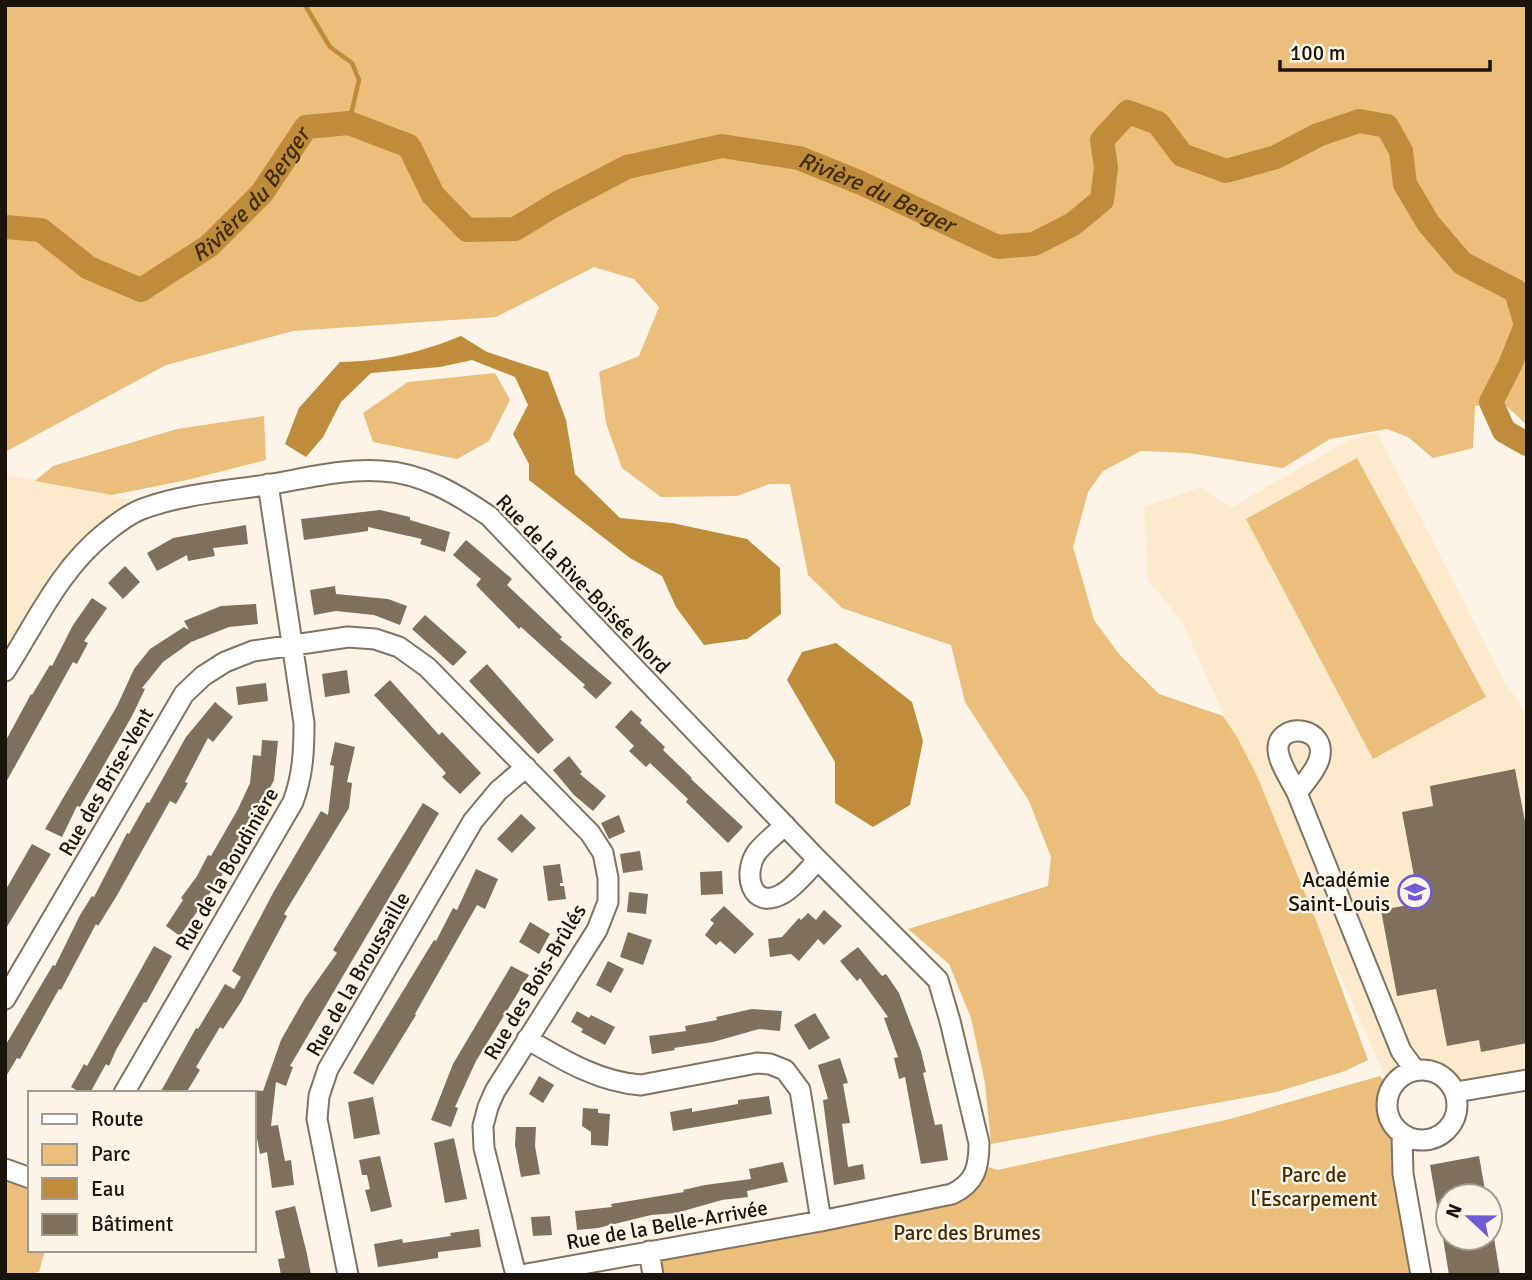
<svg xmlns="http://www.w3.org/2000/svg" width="1532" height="1280" viewBox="0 0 1532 1280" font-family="Signika,sans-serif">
<rect width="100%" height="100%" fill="#fdf3e6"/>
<path fill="#fde9cc" d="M1377,432L1504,681L1527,714V1080L1456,1092L1447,1078L1432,1070H1415L1401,1076L1391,1089L1182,621L1148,580L1144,507L1201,487L1231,508L1349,440Z
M5,474L147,503L91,545L5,671Z"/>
<path fill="#ecbe7c" d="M5,5H1527V425L1503,403L1475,406L1473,448L1433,458L1408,437L1387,429L1330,439L1283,468L1189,453L1141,451L1103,471L1088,492L1073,547L1094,620L1119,654L1159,694L1223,716L1237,737L1257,776L1319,928L1368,1060L1345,1071L1276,1092L991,1144L985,1083L971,1018L949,964L908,929L1048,886L1051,857L1029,801L965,702L951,645L842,608L808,575L790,484H769L737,496L661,497L622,468L606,423L599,372L639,356L659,307L634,279L594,267L496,317L293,331L166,365L5,452Z
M495,373L510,400L489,441L457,459L373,442L363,413L408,382Z
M264,416L266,460L187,480L112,495L35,481L53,466L177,429Z
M1357,458L1486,697L1373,759L1246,519Z
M1380,1076L1391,1089C1385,1108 1388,1119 1402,1134L1421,1275H653L649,1251L951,1194L979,1164L998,1170L1230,1119Z
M5,1169L30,1178V1250H45L39,1272L25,1275H5Z"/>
<path fill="#be8c3b" d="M461,336L487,352L548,372L566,420L575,474L620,518L672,523L747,539L780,568L781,614L747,639L704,645L676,607L662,576L630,558L529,480V464L513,434L528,405L515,377L472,360L440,367L371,373L341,402L323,437L306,457L285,444L299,408L340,362C385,361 419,353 461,336Z
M836,643L912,702L923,741L910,805L873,827L835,803V762L787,680L802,652Z"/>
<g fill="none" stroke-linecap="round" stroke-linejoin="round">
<path stroke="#be8c3b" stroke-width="4.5" d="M305,5L330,47L352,63L359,80L349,123"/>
<path stroke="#be8c3b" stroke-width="24" id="s1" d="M5,227L41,230L89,268L141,290L209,246L262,193L306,127L349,123L409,146L433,195L467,230L515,229L558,203L627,167L722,146L799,158L861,183L998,247L1034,244L1073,224L1102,200L1106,167L1102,140L1128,112L1158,123L1182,155L1226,171L1276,157L1318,135L1359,121L1387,126L1401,151L1405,184L1428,223L1462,263L1516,291L1526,325L1510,365L1491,402L1504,431L1527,444"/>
</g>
<path fill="#7e705d" d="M380,510L410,517V520L450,532L445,552L420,544L422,539L368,527V531L304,540L301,519Z
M246,525L248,544L213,548L215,556L188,561L187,555L157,571L147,553L173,538Z
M466,540L512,579L507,585L562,637L560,639L612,683L596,699L583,687L585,685L521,627L519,629L476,585L481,579L453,555Z
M125,566L140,582L123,599L108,583Z
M335,586L336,594L388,599L407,606L400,625L374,615L336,611L314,615L310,590Z
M92,598L107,608L84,641L88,643L77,664L73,662L5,784V742L31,694L32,695L50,665L52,666L73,625Z
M256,604L258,624L229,627L191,642L163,662L142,688L145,689L132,716L80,807L77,806L62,837L45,829L117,706L134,669L150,649L184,627L189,630L184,621L221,606Z
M425,615L467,652L453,666L412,629Z
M487,664L554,740L538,754L469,681Z
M347,670L350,693L325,697L322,674Z
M390,680L439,735L442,732L481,773L460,794L442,777L446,773L374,695Z
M266,683L268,701L238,705L236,687Z
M215,702L233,717L213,742L208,738L185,782L188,783L176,804L170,801L116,897L98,926L96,924L61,990L59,989L20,1059L17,1058L5,1078V1046L53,965L55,966L80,915L92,896L94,897L127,833L129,834L147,802L149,803L186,737Z
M631,710L642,720L640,723L665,747L663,750L692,778L691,779L743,827L728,843L686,802L688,799L650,763L646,767L629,751L634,746L615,727Z
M262,740L278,741L274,780L236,852L234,850L220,879L180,936L166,926L183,900L181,898L197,876L208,855L211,856L238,809L250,783L253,755L261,756Z
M335,742L355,747L347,782L352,783L349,808L284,914L287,916L241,1002L223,1029L220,1027L196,1067L200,1070L186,1093H160L196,1028L198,1029L225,984L234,989L241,977L232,971L273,893L321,811L328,815L334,766L330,765Z
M569,756L582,772L580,774L606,796L593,811L574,795L553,770Z
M1515,769L1527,832V1043L1481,1052L1479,1040L1447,1046L1436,989L1397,996L1381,910L1419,903L1402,812L1433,806L1430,786Z
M423,803L439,813L290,1066L293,1067L286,1086L276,1082L271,1126L278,1125L285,1161L291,1160L294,1185L272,1188L267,1152L260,1154L254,1122V1090L263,1091L281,1040L305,998L337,953L333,950Z
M521,814L536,828L512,853L497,839Z
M619,815L625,832L609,839L601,823Z
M32,844L51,854L5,930V891Z
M640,851L643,870L623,873L620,854Z
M560,864L563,883H560V886H564L566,899L548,901L543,866Z
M476,869L498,879L485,909L477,905L415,1014L416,1015L373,1085L353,1073L434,940L436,941L453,908L457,910Z
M722,871L723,894L701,895L700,872Z
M629,892L648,894L646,914L627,912Z
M724,906L754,934L735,954L720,941L716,945L705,935L714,923L710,920Z
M824,910L842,926L824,945L818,939L799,961L791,954L770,957L768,939L782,937L799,918L801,920L808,913L816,920Z
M530,922L550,934L539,954L519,942Z
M628,932L652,940L643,965L620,957Z
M154,946L172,956L146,1003L144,1002L116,1050L109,1066L106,1064L90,1093H81L71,1087L84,1064L87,1066Z
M858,947L882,976L886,974L899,993L921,1051L926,1072L923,1073L935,1125L942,1124L948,1160L921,1164L905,1077L899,1079L894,1058L898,1057L884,1018L888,1017L860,978L857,981L840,961Z
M608,961L624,969L611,993L596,985Z
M511,966L529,975L476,1061L455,1107L458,1108L451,1127L431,1120L453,1064Z
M752,1009L782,1011L780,1031L759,1029L713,1042L674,1048L675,1050L652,1054L649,1036L686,1031L685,1026L717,1020L716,1017Z
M577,1011L589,1018L591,1015L615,1027L605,1045L581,1032L583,1029L571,1022Z
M815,1013L830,1038L809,1050L794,1025Z
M840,1058L848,1083L843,1084L850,1123L842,1124L848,1167L863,1164L865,1179L834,1185L823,1100L828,1099L818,1065Z
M539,1076L554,1085L543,1103L529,1094Z
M769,1096L772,1114L673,1131L670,1112L692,1108V1112L738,1104V1100Z
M373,1097L380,1134L354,1139L348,1102Z
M583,1108L598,1109V1113L610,1114L608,1146L591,1145V1132L582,1126Z
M516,1127H536L535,1146L540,1174L521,1177L515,1145Z
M454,1138L467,1199L445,1203L434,1143Z
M380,1156L392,1207L371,1212L365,1190L370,1189L367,1175H362L359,1160Z
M1479,1156L1486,1196H1448V1234L1442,1235L1430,1165Z
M783,1162L788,1182L747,1191L748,1197L722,1200L676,1213L651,1215L598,1228L577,1230L575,1211L612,1207L611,1204L684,1192L683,1190L705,1185L751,1179L749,1169Z
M295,1206L307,1254L311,1275H281L278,1259L285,1258L275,1211Z
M550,1216L552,1235L533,1236L531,1217Z
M479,1229L481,1247L438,1252V1258L378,1267L374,1244L402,1239L403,1243L451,1236L450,1233Z
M1443,1238H1494L1500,1275H1449Z"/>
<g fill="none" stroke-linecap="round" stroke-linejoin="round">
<defs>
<path id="minor" d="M5,671C36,623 59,570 105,533C116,524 132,512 145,508C184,494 226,491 266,485C304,479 343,468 382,471C422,473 457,494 489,516L818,860L938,980L950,1021L979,1143C979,1168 975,1183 952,1194L821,1221L521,1275
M1297,793C1291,780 1277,761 1278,747C1280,722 1329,726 1319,760C1315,772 1304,783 1297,793L1401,1051L1415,1070
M785,825C776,834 765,842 757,852C742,873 751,911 782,894C795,887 807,871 818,860
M5,999L184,694L203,676L225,662L253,651L348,637L375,639L399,647L427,667L590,833L603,853L608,878V902L597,930L495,1091L488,1107L483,1126L484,1148L516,1275
M527,1039C563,1060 599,1082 641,1085L757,1063L770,1064L785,1070L800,1090L821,1221
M1387 1105a35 35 0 1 1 70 0a35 35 0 1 1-70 0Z
M1456,1092L1527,1080
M124,1093L293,802C303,775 304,751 304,723L268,484
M1402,1134L1403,1174L1421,1275
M5,1169L30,1178
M649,1251L653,1275
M348,1275L317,1119L319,1096L328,1069L473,821L498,791L526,767"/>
</defs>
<use href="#minor" stroke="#817360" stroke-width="23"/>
<use href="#minor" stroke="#fff" stroke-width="19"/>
</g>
<defs>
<symbol id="school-ring" viewBox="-11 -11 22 22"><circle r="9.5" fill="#fdf3e6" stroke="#6f5bd5" stroke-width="1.5"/><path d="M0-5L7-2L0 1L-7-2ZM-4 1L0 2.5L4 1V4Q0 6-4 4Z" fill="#6f5bd5"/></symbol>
</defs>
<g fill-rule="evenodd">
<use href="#school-ring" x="1396" y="873" width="38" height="38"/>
</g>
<g text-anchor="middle" stroke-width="5" stroke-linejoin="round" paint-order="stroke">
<g font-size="21" fill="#1a140d" stroke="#fdf3e6">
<text transform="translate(583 584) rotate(46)" y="7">Rue de la Rive-Boisée Nord</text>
<text transform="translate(106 782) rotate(-60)" y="7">Rue des Brise-Vent</text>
<text transform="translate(227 869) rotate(-60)" y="7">Rue de la Boudinière</text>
<text transform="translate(358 974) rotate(-60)" y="7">Rue de la Broussaille</text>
<text transform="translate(535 982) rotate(-59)" y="7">Rue des Bois-Brûlés</text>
<text transform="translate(667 1225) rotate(-10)" y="7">Rue de la Belle-Arrivée</text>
</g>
<g font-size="21" fill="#1a140d" stroke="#fdf3e6" text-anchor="end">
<text x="1390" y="887">Académie<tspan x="1390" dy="24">Saint-Louis</tspan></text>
</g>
<g font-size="21" fill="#3f2a06" stroke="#fdf3e6">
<text x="1314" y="1182">Parc de<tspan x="1314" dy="24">l'Escarpement</tspan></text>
<text x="967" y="1240">Parc des Brumes</text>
</g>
<g font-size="23" font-style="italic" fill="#412c08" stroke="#fdf3e6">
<text dy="8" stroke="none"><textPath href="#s1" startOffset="301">Rivière du Berger</textPath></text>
<text dy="8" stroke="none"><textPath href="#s1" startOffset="1036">Rivière du Berger</textPath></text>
</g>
</g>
<rect width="1532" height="1280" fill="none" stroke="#1a140d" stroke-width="14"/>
<rect x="28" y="1091" width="228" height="161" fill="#fdf3e6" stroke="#a29a8f" stroke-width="2"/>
<rect x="42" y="1114" width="35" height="10" fill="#ffffff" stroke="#a29a8f" stroke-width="2"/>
<text x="91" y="1126" font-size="21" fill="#1a140d">Route</text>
<rect x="42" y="1144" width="35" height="21" fill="#ecbe7c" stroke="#a29a8f" stroke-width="2"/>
<text x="91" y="1161" font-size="21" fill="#1a140d">Parc</text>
<rect x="42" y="1178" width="35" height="21" fill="#be8c3b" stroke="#a29a8f" stroke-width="2"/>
<text x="91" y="1196" font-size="21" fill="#1a140d">Eau</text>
<rect x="42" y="1214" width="35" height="21" fill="#7e705d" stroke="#a29a8f" stroke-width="2"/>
<text x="91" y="1231" font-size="21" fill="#1a140d">Bâtiment</text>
<g transform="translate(1469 1217) rotate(292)"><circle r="33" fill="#fdf3e6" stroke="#a29a8f" stroke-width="2"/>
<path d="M0-5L12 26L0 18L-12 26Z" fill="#6f5bd5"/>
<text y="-10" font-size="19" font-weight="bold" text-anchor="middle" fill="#1a140d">N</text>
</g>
<path d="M1280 60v10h210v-10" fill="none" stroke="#1a140d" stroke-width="3.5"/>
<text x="1290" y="60" font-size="21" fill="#1a140d" stroke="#fdf3e6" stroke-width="5" paint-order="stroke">100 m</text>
</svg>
